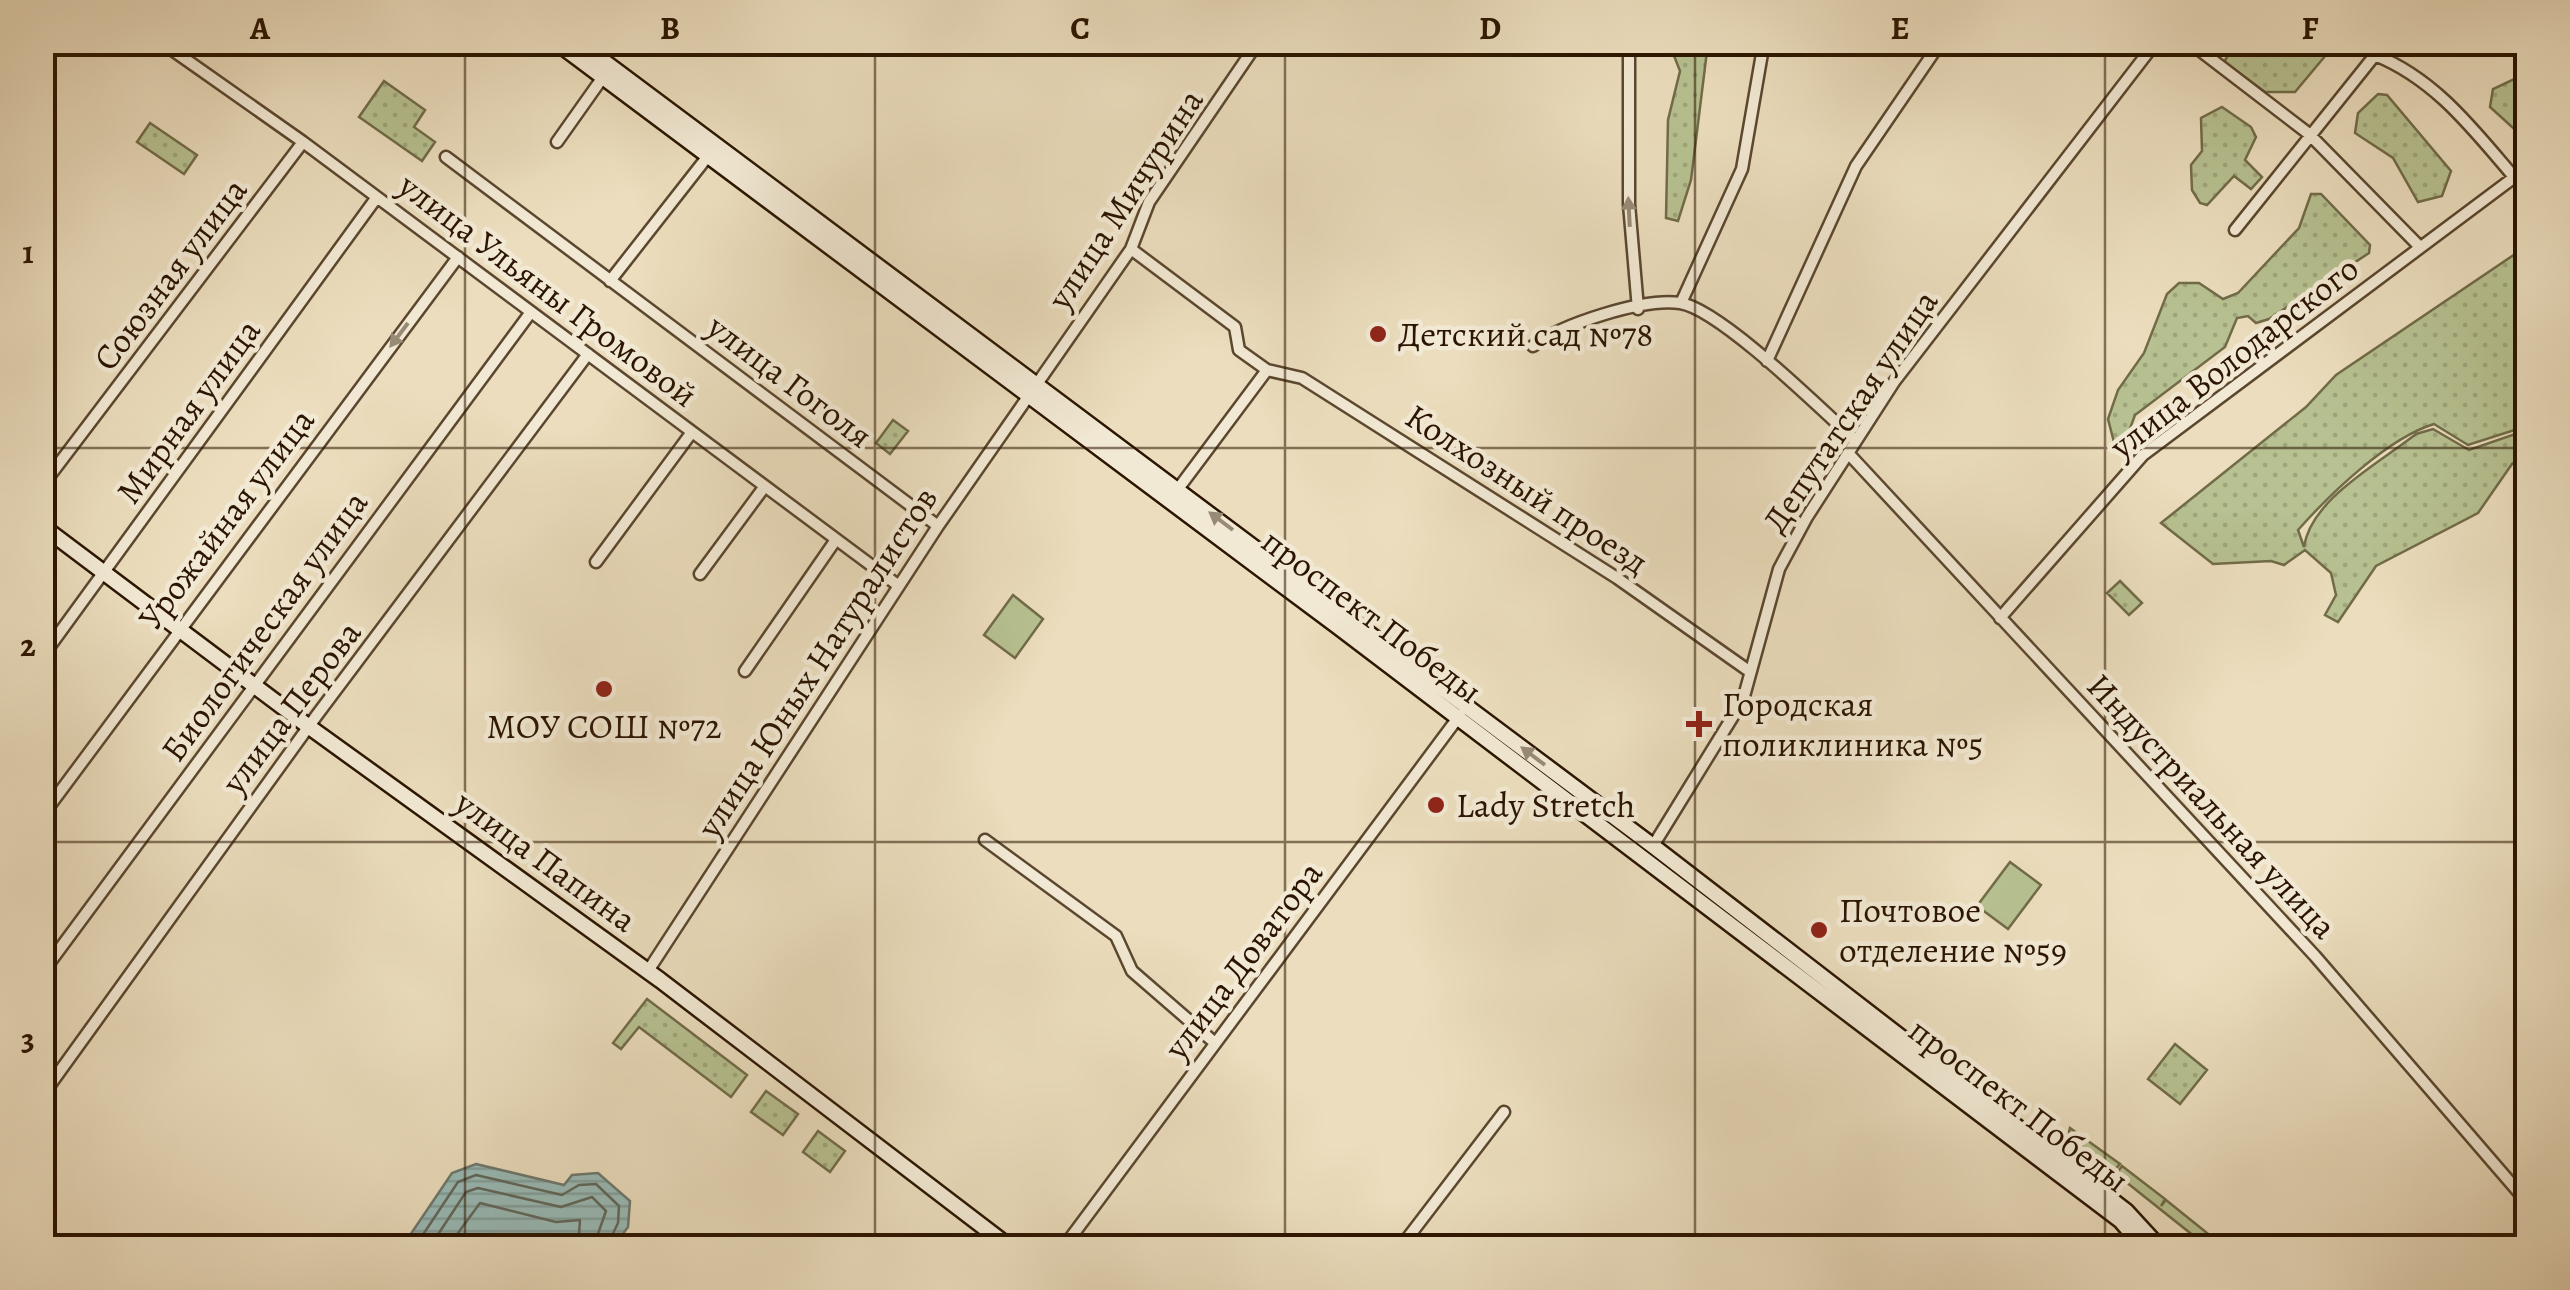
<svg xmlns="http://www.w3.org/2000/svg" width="2570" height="1290" viewBox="0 0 2570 1290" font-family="Alegreya,serif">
<defs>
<pattern id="green-dots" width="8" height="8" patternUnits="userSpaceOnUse" patternTransform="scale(2.5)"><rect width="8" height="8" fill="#b7c191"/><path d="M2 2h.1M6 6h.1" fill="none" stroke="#9ea57b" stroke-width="1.8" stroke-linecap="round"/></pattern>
<pattern id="forest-crowns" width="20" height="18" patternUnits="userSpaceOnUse" patternTransform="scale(2.5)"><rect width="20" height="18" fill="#b7c191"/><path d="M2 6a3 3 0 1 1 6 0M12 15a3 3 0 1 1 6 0" fill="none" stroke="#9ea57b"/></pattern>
<pattern id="water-rules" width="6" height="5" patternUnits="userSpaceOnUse" patternTransform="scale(2.5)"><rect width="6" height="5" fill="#99bbb7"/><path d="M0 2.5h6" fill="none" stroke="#84a09c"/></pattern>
</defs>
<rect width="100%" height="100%" fill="#ebddbd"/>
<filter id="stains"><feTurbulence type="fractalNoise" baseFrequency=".002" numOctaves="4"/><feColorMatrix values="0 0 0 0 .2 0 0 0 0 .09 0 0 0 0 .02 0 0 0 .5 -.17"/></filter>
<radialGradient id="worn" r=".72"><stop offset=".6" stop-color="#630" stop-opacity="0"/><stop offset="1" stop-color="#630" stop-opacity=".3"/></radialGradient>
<path fill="url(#green-dots)" stroke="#716b48" stroke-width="2.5" d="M2279,42L2336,43L2295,92H2265L2224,62L2235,44L2269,53Z
M1669,43H1708L1691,180L1678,221L1666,218L1668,120L1680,71Z
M2527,73V131L2522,136L2490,107L2493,89Z
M384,81L425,110L414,127L435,142L422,161L359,117Z
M2378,94L2387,95L2451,171L2442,196L2418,202L2393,158L2355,133L2358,113Z
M2222,107L2251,127L2256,137L2245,160L2262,177L2251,189L2234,176L2207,205L2200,203L2192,190L2191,165L2202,151L2201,118Z
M150,123L197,155L184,174L137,142Z
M2311,194H2321L2370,245L2369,253L2269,319L2256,323L2248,316L2237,318L2225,347L2135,415L2125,442L2115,446L2108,419L2118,390L2144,353L2167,294L2179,283H2199L2223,299L2238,293L2299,228Z
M2527,246V426L2468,445L2434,424C2388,438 2331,493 2298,530L2304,547C2311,499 2378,464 2416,434L2433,429L2469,450L2527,430V453L2512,464L2478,513L2376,566L2338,622L2325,615L2336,595L2331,573L2305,550L2284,565L2271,561L2213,564L2161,523L2306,407L2336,375Z
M893,420L908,431L890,454L876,443Z
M2120,581L2142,603L2129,615L2107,593Z
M647,999L747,1075L731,1097L639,1027L621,1049L613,1043Z
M2175,1044L2207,1070L2180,1104L2148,1079Z
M766,1091L798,1114L783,1135L751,1112Z
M818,1131L845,1151L830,1172L803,1152Z"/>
<path fill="url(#forest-crowns)" stroke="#716b48" stroke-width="2.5" d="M2070,1128L2120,1164L2113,1172L2066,1144Z
M2122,1166L2165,1199L2161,1206L2166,1200L2212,1237L2204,1244L2116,1174Z"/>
<path fill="#b7c191" stroke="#716b48" stroke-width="2.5" d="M1013,595L1043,619L1015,658L984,635Z
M2010,862L2041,885L2008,929L1977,906Z"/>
<path fill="url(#water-rules)" stroke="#6d796e" stroke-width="2.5" d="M476,1164L564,1185L572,1175L598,1173L630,1201L628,1227L613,1247H402L452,1173Z"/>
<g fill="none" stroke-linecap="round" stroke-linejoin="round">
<path stroke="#62685c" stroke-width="2.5" d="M414,1248L458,1182L476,1175L562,1195L579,1185L596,1184L619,1206L618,1223L606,1248
M429,1248L466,1192L478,1188L561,1207L592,1197L606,1211L593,1248
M447,1248L480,1203L556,1222L580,1220L578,1248"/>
<defs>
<path id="street" d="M161,42L303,142L899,586
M1629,42V204L1638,309
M2189,42L2309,134L2419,246
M557,142L603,77
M446,157L938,526
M2235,230L2375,55C2435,79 2473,129 2514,177
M1131,249L1235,327L1239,350L1267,370L1302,378L1617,578L1749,671
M610,281L708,156
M1681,303L1742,169L1764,42
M1533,346C1563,324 1642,298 1680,303C1720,309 1823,411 1856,441
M1767,361L1856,166L1936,49L1935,42
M1848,453L2315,956L2528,1203
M42,486L303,142
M1178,489L1267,370
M596,562L692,432
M700,574L765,486
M2000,618L2143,455L2528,167
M42,657L377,197
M745,671L835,541
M42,816L458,257
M985,840L1116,936L1132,971L1215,1043
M1653,846L1743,700L1779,569L1807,517L1894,382L2156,42
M648,971L938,526L1131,249L1149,202L1258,42
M42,973L531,312
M42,1096L317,715L588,354
M1063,1248L1460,715
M1400,1248L1504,1112"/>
<path id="secondary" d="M556,42L1337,626L2121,1221L2144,1248
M578,42L1653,846L2126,1211L2160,1248
M42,526L308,726L660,980L1011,1248
M2516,1248L2528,1242"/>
</defs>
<use href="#street" stroke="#5b472f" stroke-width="15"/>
<use href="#secondary" stroke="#2b1500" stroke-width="19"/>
<use href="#street" stroke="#f2e9d4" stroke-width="10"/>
<use href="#secondary" stroke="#f2e9d4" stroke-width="14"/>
</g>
<defs><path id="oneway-solid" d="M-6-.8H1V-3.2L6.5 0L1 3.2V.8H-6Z" transform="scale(2.5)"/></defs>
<g fill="#988a75">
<use href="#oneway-solid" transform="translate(1629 212) rotate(-93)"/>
<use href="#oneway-solid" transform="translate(399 335) rotate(127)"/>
<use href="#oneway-solid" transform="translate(1221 521) rotate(-143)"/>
<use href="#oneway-solid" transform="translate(1533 756) rotate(-143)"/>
</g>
<path fill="none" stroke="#2b1500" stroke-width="2.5" stroke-opacity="0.55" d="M465,42V1248M875,42V1248M1285,42V1248M1695,42V1248M2105,42V1248M42,448H2528M42,842H2528"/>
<g fill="#8f2418" stroke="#f2e9d4" stroke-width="4">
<circle cx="1378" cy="334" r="10"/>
<circle cx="604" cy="689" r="10"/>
<path d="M1694 709h10v10h10v10h-10v10h-10v-10h-10v-10h10z"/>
<circle cx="1436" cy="805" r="10"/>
<circle cx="1819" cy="930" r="10"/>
</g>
<g text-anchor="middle" stroke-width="9" stroke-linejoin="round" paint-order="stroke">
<g font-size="35" fill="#2b1500" stroke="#f2e9d4">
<text transform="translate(1125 199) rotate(-57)" y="12">улица Мичурина</text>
<text transform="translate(170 274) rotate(-53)" y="12">Союзная улица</text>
<text transform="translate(548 290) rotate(37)" y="12">улица Ульяны Громовой</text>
<text transform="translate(2234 357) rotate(-38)" y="12">улица Володарского</text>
<text transform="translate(790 381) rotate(37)" y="12">улица Гоголя</text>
<text transform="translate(188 411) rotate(-54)" y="12">Мирная улица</text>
<text transform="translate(1850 411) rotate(-56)" y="12">Депутатская улица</text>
<text transform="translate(1527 489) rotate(33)" y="12">Колхозный проезд</text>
<text transform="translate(226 519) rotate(-53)" y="12">Урожайная улица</text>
<text transform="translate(1372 616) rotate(37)" y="12">проспект Победы</text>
<text transform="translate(264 626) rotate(-54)" y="12">Биологическая улица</text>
<text transform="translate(817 662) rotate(-57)" y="12">улица Юных Натуралистов</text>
<text transform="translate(291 707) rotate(-53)" y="12">улица Перова</text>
<text transform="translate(2212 806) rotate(47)" y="12">Индустриальная улица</text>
<text transform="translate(546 861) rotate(36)" y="12">улица Папина</text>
<text transform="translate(1243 960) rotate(-53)" y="12">улица Доватора</text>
<text transform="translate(2019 1105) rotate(37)" y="12">проспект Победы</text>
</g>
<g font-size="35" fill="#2b1500" stroke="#f2e9d4" text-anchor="start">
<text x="1398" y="346">Детский сад №78</text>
<text x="1722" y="716">Городская<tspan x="1722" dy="40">поликлиника №5</tspan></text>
<text x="604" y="738" text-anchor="middle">МОУ СОШ №72</text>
<text x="1456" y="817">Lady Stretch</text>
<text x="1839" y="922">Почтовое<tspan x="1839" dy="40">отделение №59</tspan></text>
</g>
</g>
<rect width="2570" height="1290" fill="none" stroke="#ebddbd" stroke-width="110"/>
<rect x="55" y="55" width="2460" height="1180" fill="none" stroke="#2b1500" stroke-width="4"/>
<g font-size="32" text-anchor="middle" font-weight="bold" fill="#2b1500">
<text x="260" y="39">A</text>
<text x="670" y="39">B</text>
<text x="1080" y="39">C</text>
<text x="1490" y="39">D</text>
<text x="1900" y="39">E</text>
<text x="2310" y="39">F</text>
<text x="28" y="263">1</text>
<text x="28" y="656">2</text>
<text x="28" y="1050">3</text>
</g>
<rect width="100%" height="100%" filter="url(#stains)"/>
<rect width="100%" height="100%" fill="url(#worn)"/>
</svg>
